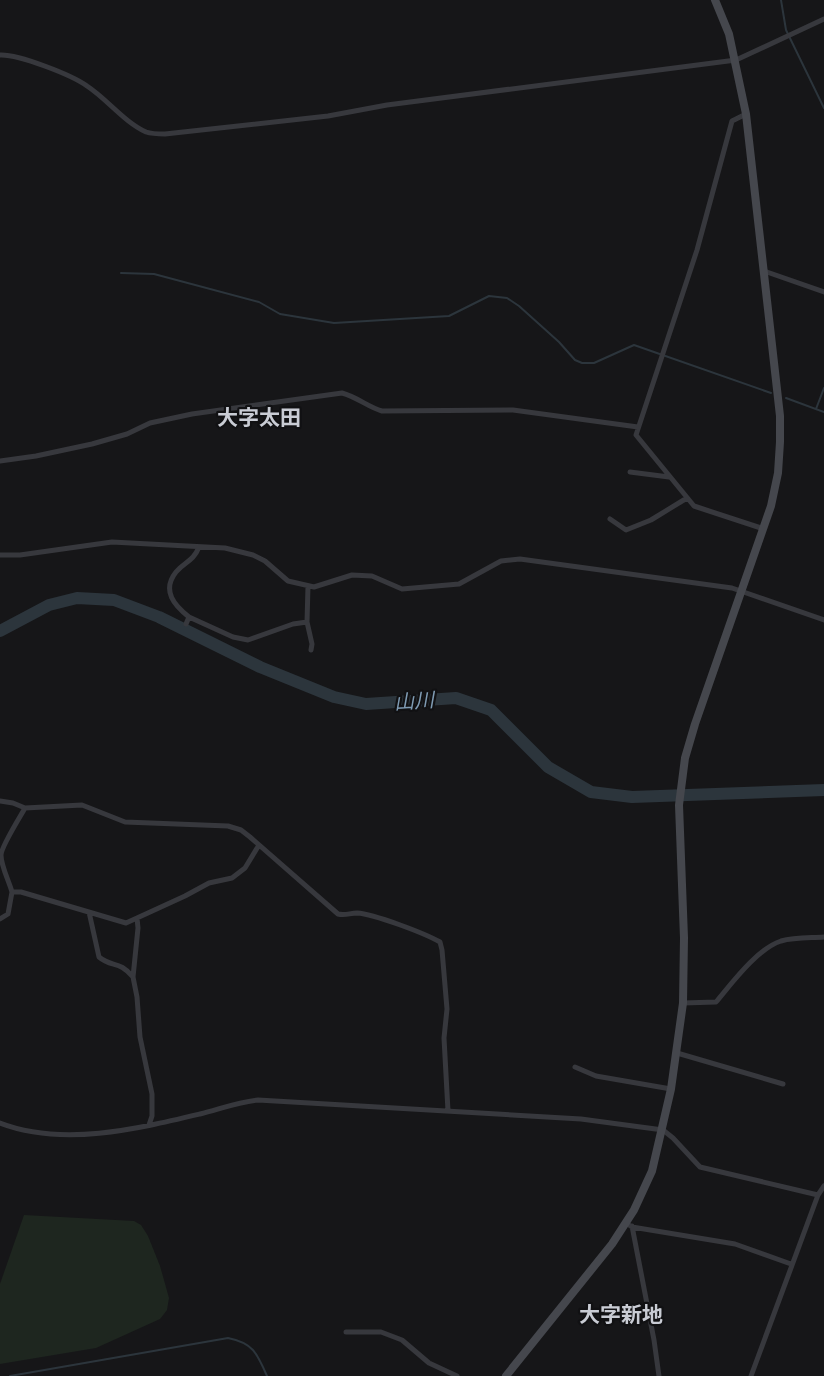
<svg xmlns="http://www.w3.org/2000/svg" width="824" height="1376" viewBox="0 0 824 1376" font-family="'Public Sans','Noto Sans JP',sans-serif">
<rect width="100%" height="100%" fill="#161618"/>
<path fill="#1e261f" d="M24,1215L134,1221L141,1225L148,1236L160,1266L169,1298L167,1310L160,1319L96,1348L0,1364V1284Z"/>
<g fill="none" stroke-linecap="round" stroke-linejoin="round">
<path stroke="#2c353c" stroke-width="2" d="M781,0L786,30L824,108
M121,273L154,274L259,302L280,314L334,323L449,316L489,296L507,298L519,306L559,342L575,360L582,363H594L634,345L771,393
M786,398L824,412
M816,409L824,388
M10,1376L228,1338C253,1343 257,1353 267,1376"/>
<path stroke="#2c353c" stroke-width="12" d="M0,631L49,605L77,598L114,600L159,617L260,667L334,697L366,704L456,698L491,710L548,767L591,792L632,797L824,790"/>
<path stroke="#37383d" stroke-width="5" d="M0,55C18,54 72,75 87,86C107,99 124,122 146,132C152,134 159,134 165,134L328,116L387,105L736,60L824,19
M746,114L732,121L697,250L636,435L694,506L764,529
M764,271L824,292
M0,461L36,456L92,444L127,434L150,423L192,414L342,393C357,397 368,407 382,411L513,410L638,427
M630,472L669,477
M610,519L626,530L651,520L687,498
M0,555H20L112,542L225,548L253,555L265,561L288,581L314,587L352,575L372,576L402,589L459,584L501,561L520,559L732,588L824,620
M308,586L307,622L312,644L311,650
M189,617L233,637L248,640L293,624L307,622
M186,624L189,617C175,606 161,591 176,572C185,561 193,562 199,547
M0,801L13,803L25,808L82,805L125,822L228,826L241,830L250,837L338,914C345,916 350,913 357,913C374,914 424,933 440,942L442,950L447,1009L444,1038L448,1111
M12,892C9,881 1,866 1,855C1,847 20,817 25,808
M89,912L99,957C112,968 119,960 133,977
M0,919L8,914L12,892H21L126,923L137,918
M683,1003L716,1002C732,983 757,949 781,941C795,937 810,938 824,937
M677,1053L783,1084
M575,1067L596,1076L671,1089
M0,1123C62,1147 137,1129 200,1114C220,1109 238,1102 258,1100L581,1119L663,1130L673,1138L700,1167L818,1195
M149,1125L152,1116V1094L140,1037L137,997L133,977L138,928L137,918L185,896L209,883L232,878L245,868L259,845
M626,1223L632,1227L735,1244L791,1264
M632,1226L654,1340L659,1376
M346,1332H381L402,1340L429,1363L457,1376
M751,1376L818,1195L824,1186"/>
<path stroke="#45474d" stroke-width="8" d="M506,1376L612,1244L634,1210L652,1171L671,1089L683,1003L684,938L679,805L685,758L695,724L771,506L778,473L780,442V416L746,114L729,34L715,0"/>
</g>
<g text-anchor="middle" stroke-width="4.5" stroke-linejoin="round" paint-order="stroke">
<g font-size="20" font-style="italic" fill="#7f9bb3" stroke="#111113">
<text transform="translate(414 701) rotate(-4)" y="7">山川</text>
</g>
<g font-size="21" font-weight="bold" fill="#c9ccd4" stroke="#111113">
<text x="259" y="425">大字太田</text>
<text x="621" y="1322">大字新地</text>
</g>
</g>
</svg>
